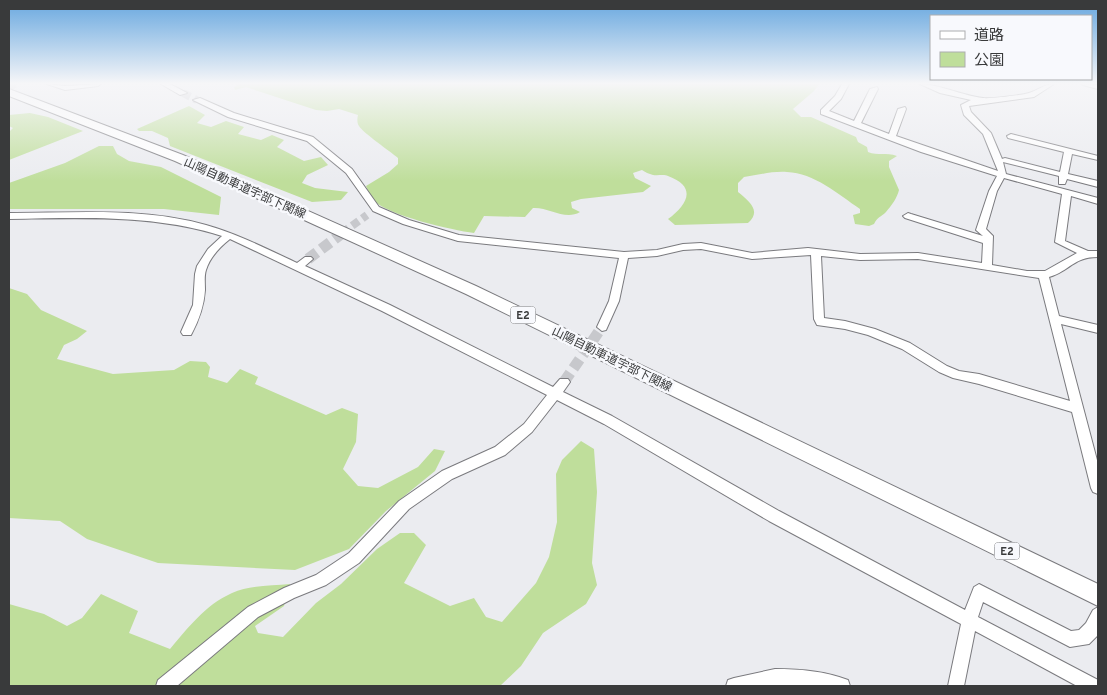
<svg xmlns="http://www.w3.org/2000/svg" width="1107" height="695" viewBox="0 0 1107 695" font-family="Overpass,'Noto Sans JP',sans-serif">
<rect width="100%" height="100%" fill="#ebecf0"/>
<path fill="#bfde9b" d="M239,84H819L814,91L793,109L801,117H811L856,137L858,142L867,147L868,152C878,156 886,152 897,156L889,161V167L899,190C897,198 892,205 886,212C881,217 877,217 874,224L869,226L855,224L853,215L860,213V209C838,194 814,173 787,172C772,171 758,175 744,177L738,183V192C749,201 762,211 748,223L675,225L668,219C687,205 698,187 668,176C664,174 658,176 653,175C649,174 645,172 642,170L633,173L635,178L651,186L643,192L581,199L571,202L572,208L580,212C565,221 549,207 533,208L525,217L484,216L474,233C452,230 389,216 373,200C370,197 368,190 366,186L389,172L398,164V158C390,151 363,133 359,126C357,123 357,119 358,115L339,109L327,111L316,110L246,87L235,90L234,87Z
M189,106L205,115L197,123L211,127L226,121L244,127L238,134L261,140L272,135L284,140L277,147L304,161L321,157L328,165L307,175L302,183L315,188L348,192L341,200L312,202L170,146L168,138L152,131H139L137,129Z
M30,113L48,117L83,131L9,160V132L13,128L9,126V115Z
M99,146H113L117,154L129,161L161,167L221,197L219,215L164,209H9V183L65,163Z
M9,288L27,294L41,310L87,331L77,339L64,345L57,359L113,374L174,370L190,361L206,362L210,367L208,377L227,383L240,369L258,377L255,384L326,415L342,408L358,414L356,442L343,469L358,486L378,488L418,467L434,449L445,451L435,471L386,511L349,549L295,570L158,563L87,539L60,521L9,518Z
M581,441L594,449L597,492L592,563L597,585L586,604L543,633L521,666L500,686H9V604L44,614L67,626L82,618L101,594L138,611L129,633L170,649C188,628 205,605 232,593C249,585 271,586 290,584L284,606L255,626L258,633L283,637L316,603L341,584L377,549L400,533H414L426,545L404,583L450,606L474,598L486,617L502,622L536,583L549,557L557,522L556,474L562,460Z"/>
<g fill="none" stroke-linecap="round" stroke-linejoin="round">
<path stroke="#c7c8cc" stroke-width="8" stroke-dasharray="8 4.5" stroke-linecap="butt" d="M9,87L15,84
M183,93L197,100
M342,233L367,215"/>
<path stroke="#c7c8cc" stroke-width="11" stroke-dasharray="11 5.5" stroke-linecap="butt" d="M308,259L344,232
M564,382L602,327"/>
<defs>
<path id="minor" d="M47,84L65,86L101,84L98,86L65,90Z
M161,84H170L187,93L180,95Z
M842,84H849L841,99L829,111L854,121L870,89L877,87L878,89L861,123L889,134L898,109L905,107L906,109L896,136L998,171L983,134L964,115L961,105L971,100L940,93L920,84C938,84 964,96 983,98C990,99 1023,95 1029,93C1039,90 1044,84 1054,84L1034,97L969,106L971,112L991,133L1002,159L1005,158L1060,172L1064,152L1008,138L1007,136L1011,134L1098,156V160L1072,154L1068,174L1098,181V187L1067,179L1065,184H1059V176L1003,162L1006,174L1098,198V204L1071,196L1065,241L1088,251H1098V257C1073,257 1070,271 1049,277L1059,316L1098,325V333L1061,324L1098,464V494L1093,492L1091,488L1072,412L979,384L953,378L939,372L902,349L868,335L845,329L817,325L814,319L811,255L752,259L701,249L683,250L657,256L628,258L619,301L606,330L602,331L597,327L609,301L619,258L458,241L403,224L373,211L346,173L307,141L228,117L193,100L200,98L234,113L313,137L352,169L379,207L409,220L459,235L624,252L657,250L683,244L701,243L752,253L808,248L860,254L918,253L982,263L983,243L905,218L903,216L908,213L911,214L983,236L976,230L989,191L997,176L921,152L821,114V110L835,96ZM1004,178L1062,194L1055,242L1077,253L1045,271H1027L992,265L993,236L986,229L997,191ZM821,256L860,260L918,259L1039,278L1070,401L979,374L959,371L947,366L910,343L875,329L845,321L824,318Z
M1082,84L1098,85V89L1083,85Z
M9,213C74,213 143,207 206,225C238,234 267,249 297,263L305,257H311L313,259L305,266L390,305L553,387L560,379H568L570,382L563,392L612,416L779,511L965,610L974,587L979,584L1071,631L1079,630L1086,623L1093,610L1098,607V635L1089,644L1070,647L983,602L978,617L1098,680V686H1077L975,631L964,686H948L961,624L769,521L604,424L557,400L532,432L505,455L452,479L409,509L359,563L326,585L294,598L258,617L177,686H156L158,680L248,607L284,588L316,575L349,553L399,501L442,471L495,447L524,424L547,395L382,311L230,239C220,247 210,257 206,270C204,276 205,283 205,290C204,306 199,320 191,335H183L181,332L193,305L195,274L197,266L208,249L222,236C153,214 81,218 9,219Z
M775,669C799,669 825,671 848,680L850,686H726L728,680L734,678Z"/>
<path id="highway" d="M9,89L183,155L476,286L1098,584V606L466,294L175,161L9,96Z"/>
</defs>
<use href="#minor" stroke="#7a7a7e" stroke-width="2"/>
<use href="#highway" stroke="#7a7a7e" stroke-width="2"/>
<use href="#minor" fill="#fff" fill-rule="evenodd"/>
<use href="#highway" fill="#fff" fill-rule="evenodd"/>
</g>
<linearGradient id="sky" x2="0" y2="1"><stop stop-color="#67a7df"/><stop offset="0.46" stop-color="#f6f6f8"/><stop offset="1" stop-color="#f6f6f8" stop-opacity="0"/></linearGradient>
<rect width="1107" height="181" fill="url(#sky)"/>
<g text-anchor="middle" stroke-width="5" stroke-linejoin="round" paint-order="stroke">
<g fill="#f8f9fd" stroke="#727375" stroke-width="1">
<rect x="510.5" y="306.5" width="25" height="17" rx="4"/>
<rect x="994.5" y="542.5" width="25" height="17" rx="4"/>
</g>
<g font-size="11" font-weight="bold" fill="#393a3b">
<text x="523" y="319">E2</text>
<text x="1007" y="555">E2</text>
</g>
<g font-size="12" fill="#393a3b" stroke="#f8f9fd">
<text transform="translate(245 188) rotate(24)" y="4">山陽自動車道宇部下関線</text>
<text transform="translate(612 359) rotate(26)" y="4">山陽自動車道宇部下関線</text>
</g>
</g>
<rect width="1107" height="695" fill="none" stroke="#393a3b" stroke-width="20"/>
<rect x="930" y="15" width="162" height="65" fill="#f8f9fd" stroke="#acadaf"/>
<rect x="940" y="31" width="25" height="8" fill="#ffffff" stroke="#acadaf"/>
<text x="974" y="40" font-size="15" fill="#393a3b">道路</text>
<rect x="940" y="52" width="25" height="15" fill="#bfde9b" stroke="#acadaf"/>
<text x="974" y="65" font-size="15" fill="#393a3b">公園</text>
</svg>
